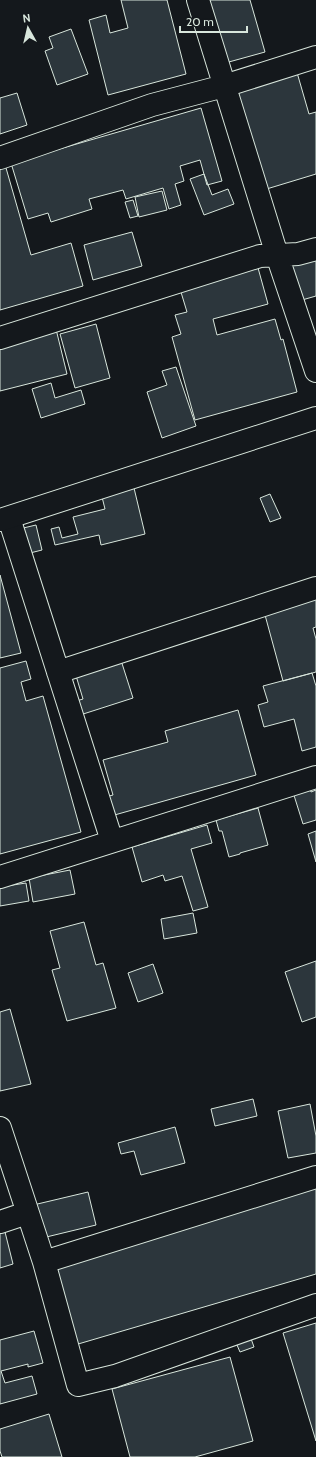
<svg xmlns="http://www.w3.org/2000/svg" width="316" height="1457" viewBox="0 0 316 1457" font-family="Cabin,sans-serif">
<rect width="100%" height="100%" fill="#14181c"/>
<path fill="#2c363c" stroke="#d8e6dc" d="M121,0H167L186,74L108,95L89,20L106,15L110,33L128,28Z
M200,0H250L265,52L218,65Z
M71,29L88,74L57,85L45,51L53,48L49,37Z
M296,69L309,114L316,112V174L260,191L229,89Z
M17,93L27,125L0,134V98Z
M201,108L222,181L207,185L200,160L180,166L184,181L175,184L181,205L169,209L163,188L126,199L123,190L89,199L92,209L51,222L48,213L28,219L11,163Z
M4,161L31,255L71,243L83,286L0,310V163Z
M204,174L212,195L228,189L234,204L204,215L190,179Z
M162,191L167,210L139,217L135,197Z
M133,200L138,216L130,218L125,202Z
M132,232L142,266L93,280L84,245Z
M316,248V296L295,302L282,258Z
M255,257L268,304L213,319L217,335L275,319L281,340L283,339L297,392L195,420L172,337L181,334L175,315L187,312L177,279Z
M96,324L110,378L75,388L60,334Z
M55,325L67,374L0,391V339Z
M176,367L196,426L162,438L147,392L167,385L162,371Z
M51,383L55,398L81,390L85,404L41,418L32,389Z
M134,488L145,534L101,545L99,535L55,545L51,529L59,527L62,538L78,534L73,517L105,509L102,497Z
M270,494L281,518L270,522L260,498Z
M36,525L42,550L26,554L19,529Z
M0,575L21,653L0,658Z
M316,589V627L313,628L316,639V672L283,681L262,604Z
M119,654L133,698L77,716L73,702L83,699L74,669Z
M26,661L31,679L21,682L26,701L43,696L81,832L0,854V668Z
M312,673L316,686V747L302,751L294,719L264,727L258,705L268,702L263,686Z
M238,710L256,775L111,816L105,797L113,795L103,760L168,742L165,731Z
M308,784L311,792L316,790V820L303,824L292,789Z
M258,808L268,845L240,853V854L229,857L222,831H219L216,820Z
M207,825L212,843L191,849L208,907L193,911L182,876L165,881L163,875L142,882L132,847Z
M316,831V862L308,834Z
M70,870L75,894L33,902L29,878Z
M26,883L29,901L0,906V887Z
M193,913L197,933L164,939L161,919Z
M84,922L96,965L103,963L116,1008L67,1021L52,970L60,968L50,931Z
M316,961V1017L302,1022L285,972Z
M153,964L163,993L138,1002L128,973Z
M10,1009L31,1084L0,1091V1012Z
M253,1099L257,1116L215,1126L211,1109Z
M310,1104L316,1136V1153L288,1158L278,1111Z
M175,1127L185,1163L141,1175L134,1151L121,1154L118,1143Z
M316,1185V1274L68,1347L44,1265Z
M88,1192L96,1225L38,1239L29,1206Z
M4,1228L13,1264L0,1268V1229Z
M316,1323V1441L283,1333Z
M34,1331L43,1363L28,1367V1364L1,1371L5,1383L32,1376L37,1394L0,1404V1340Z
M249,1333L254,1347L240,1352L234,1338Z
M230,1357L253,1441L195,1457H130L112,1389Z
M49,1414L62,1457H2L0,1451V1429Z"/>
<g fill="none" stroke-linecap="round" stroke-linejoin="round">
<defs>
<path id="minor" d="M198,0L277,255L316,371
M0,158L152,105L224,86L316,57
M0,338L260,256L298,254L316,249
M9,518L112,841
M58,672L316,588
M0,877L316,777
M0,1128L44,1262L78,1385L115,1376L316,1305
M0,1222L27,1213
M44,1262L316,1177"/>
<path id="major" d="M0,520L316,418"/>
</defs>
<use href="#minor" stroke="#d8e6dc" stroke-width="24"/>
<use href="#major" stroke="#d8e6dc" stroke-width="24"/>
<use href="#minor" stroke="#14181c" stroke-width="22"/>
<use href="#major" stroke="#14181c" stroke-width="22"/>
</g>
<g transform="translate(28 28) rotate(352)" stroke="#14181c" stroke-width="3" paint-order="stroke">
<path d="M0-3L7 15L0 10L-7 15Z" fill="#d8e6dc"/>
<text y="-6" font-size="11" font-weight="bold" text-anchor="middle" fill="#d8e6dc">N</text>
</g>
<path d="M180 26v6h67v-6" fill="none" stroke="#d8e6dc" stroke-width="2"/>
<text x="186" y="26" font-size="12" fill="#d8e6dc" stroke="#14181c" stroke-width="3" paint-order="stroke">20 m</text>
</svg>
